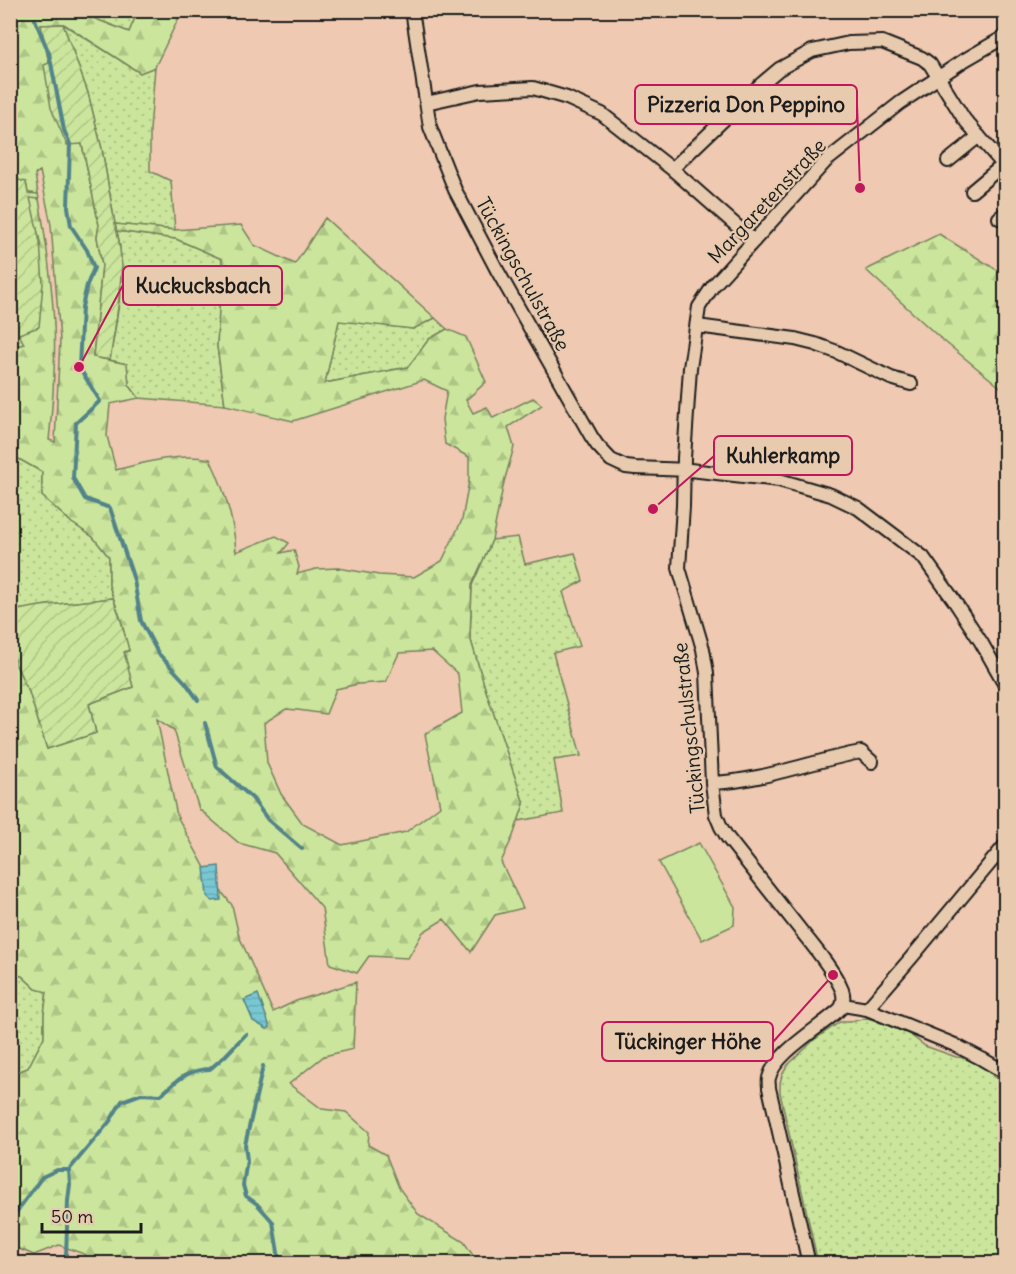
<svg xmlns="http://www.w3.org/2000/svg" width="1016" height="1274" viewBox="0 0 1016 1274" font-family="Delius,sans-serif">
<defs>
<pattern id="grass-dots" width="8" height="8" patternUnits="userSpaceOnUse" patternTransform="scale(1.5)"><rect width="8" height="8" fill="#cbe69c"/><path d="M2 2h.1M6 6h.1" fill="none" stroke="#aec586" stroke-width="1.8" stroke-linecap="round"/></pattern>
<pattern id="forest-firs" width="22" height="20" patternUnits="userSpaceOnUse" patternTransform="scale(1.5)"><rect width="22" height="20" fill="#cbe69c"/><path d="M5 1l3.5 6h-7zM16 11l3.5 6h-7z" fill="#aec586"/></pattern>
<pattern id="garden-furrows" width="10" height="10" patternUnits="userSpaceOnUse" patternTransform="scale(1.5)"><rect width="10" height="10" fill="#cbe69c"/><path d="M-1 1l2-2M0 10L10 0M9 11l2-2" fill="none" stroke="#aec586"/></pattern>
<pattern id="water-rules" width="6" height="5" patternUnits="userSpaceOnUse" patternTransform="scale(1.5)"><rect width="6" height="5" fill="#78c8d3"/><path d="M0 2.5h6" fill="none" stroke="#67abb5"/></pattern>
</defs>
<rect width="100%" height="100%" fill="#efc9b1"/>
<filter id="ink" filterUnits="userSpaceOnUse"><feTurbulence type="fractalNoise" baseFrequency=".0167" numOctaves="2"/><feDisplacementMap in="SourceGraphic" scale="12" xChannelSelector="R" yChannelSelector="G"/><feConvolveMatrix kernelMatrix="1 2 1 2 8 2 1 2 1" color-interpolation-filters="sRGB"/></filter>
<g filter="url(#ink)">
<path fill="url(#grass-dots)" stroke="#74815c" stroke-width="1.5" d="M75,11H138L129,32Z
M63,24L140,73L155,67L150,130V171L171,181L175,230L115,224L102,149L88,93Z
M117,231L176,239L222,259L217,346L225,405L139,398L129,385L127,364L110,360C117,317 127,273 117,231Z
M435,318L447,329L429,339L408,367L325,383L339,320L413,329Z
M11,458L19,459L42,472V496L72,523L93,537L109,557V585L113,598L40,606L11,640Z
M518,537L525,564L575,553L583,581L563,592L580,646L553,653L581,756L554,760L563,813L518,821L524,804L485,688L470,637L472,585L492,540Z
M10,974L22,976L36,989L47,991L44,1014V1037L28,1068L20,1071L11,1069Z
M867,1018L875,1020L909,1034L925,1046L956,1057L966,1058L985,1068L993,1076L1005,1085V1263H818L780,1093V1083L782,1075L788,1065L814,1040L840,1022H850Z"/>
<path fill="url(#forest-firs)" stroke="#74815c" stroke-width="1.5" fill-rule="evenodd" d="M11,11H75L129,32L138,11H182L155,67L140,73L64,24L41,25L49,63L82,144L99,225L97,237L102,265L93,357L127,364L129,385L139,398L110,404L107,436L116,470C147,462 178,453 210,459C224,488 234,520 236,552L276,536L289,543L281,553L294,550L299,567L297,574L316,569L338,568L379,575L414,577L442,561L462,520L469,481V457L445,444L442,419L447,391L424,380L293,421L225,405L217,346L222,259L176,239L117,231L115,224L175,230L241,225L254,245L295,264L325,218L435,318L413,329L339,321L325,383L408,367L429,339L447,329L466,337L486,382L466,400L473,413L487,407L493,418L533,398L542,405L508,427L514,447L504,482L492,540L472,585L470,637L485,688L524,804L513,836L501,862L523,908L495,915L471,952L444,919L423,932L408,958L369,956L357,973L330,964L322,908L275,853L239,843L199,809L174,730L157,719L177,816L210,877L232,905L239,936L273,1012L296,1001L356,982L353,1049L324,1056L289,1084L322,1109L346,1112L369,1132L368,1145L386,1155L399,1188L418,1214L464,1242L478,1263L91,1264L84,1254L59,1245L34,1255L19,1249L11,1262V1069L20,1071L28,1068L44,1037V1014L47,992L36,989L22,976L11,974V640H12L15,663L29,692L47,749L96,733L89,704L133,687L124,652L129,651L120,617L109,585V557L93,537L72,523L42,496V472L19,459L11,458V347L24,344L18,334L40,242L29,197L39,199C46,240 52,282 54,324C56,362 53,401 49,440L55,442L60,340L51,225L40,171L35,174L38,194L28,193L26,182L14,179L11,175ZM432,651L458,674L462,713L425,734L440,806L406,832L342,845L303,824L281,794L267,763L264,723L286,709L298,710L326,714L336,689L358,684L386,682L399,653Z
M939,234L1005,275V391L939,337L866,270Z"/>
<path fill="url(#garden-furrows)" stroke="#74815c" stroke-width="1.5" d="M63,24L88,93L102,149L115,224L119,241L122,266L118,307L110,360L93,357L102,265L97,237L99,225L82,144L67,145L51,108L44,65L49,63L41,25Z
M11,175L15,179L26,182L28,193L38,194L39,199L30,198L40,242L43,284L39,327L19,334L24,344L11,347Z
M113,598L120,617L129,650L124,652L133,687L89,704L96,733L47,749L29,692L15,663L12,640V611L40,606Z"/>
<path fill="#cbe69c" stroke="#74815c" stroke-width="1.5" d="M699,843L735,907L734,925L702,940L659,862Z"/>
<path fill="url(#water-rules)" stroke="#53838a" stroke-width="1.5" d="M219,866L221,900L212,901L207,896L204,868Z
M258,994L270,1027L267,1029L253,1021L244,1000Z"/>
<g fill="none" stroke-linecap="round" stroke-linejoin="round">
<path stroke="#53838a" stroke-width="4" d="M35,20L49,53L64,130L70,144L68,207L71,226L87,250L94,268L87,285L82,307L79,367L100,401L76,423L73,478L85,499L110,508L134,580L141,621L158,653L186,683L198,700
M205,723L217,767L252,798L268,820L302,849
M263,1066L245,1145L247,1160L243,1185L246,1196L257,1204L273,1222L279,1259L276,1264
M12,1218L42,1177L57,1170H69L110,1121L122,1101L141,1094L161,1095C176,1081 188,1069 210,1069L225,1056L246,1034
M66,1255L68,1201L70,1184L69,1170"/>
<defs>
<path id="minor" d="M412,10L430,127L455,190L497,270L591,436L597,445L611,460L626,467L635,468L690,470L779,480L831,495L858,508L923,557L953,599L981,642L1006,686
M426,103L480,91L533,88L567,98L602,114L672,169L754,241
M948,161L979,136
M672,169L760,85L779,69L812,51L849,43L882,42L922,58L930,64L964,119L1006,168
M972,191L1003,165
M999,218L1006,213
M697,326L795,339L815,344L837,352L891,378L911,384
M712,783C763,781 812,761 861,752L872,762
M843,1005L867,1009L955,1045L982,1059L1006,1073
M867,1009L911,958L1006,844
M809,1264L769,1088C769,1085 768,1081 769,1078C774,1053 823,1026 841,1008C844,1002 844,996 842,990C834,971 815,948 802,932C777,900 752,869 727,837L721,827L716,815L712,783L707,673L703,649L679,568L683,506L684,458L690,368L699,307L713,286L826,161L900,103L963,61L1006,36"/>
</defs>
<use href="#minor" stroke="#1c1c1c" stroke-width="16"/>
<use href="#minor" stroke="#e8cbaf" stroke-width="12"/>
</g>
</g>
<g text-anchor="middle" stroke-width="4.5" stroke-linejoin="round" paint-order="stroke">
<g font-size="20" fill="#1c1c1c" stroke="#e8cbaf">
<text transform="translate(767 201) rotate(-47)" y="7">Margaretenstraße</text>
<text transform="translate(523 274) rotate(61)" y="7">Tückingschulstraße</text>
<text transform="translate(689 728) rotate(-96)" y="7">Tückingschulstraße</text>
</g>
</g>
<path fill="none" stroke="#c2185b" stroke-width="2" d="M860 188L857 104M79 367L123 285M653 509L714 456M833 975L773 1042"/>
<g fill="#c2185b" stroke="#e8cbaf" stroke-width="2">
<circle cx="860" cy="188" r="6"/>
<circle cx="79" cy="367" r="6"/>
<circle cx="653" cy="509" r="6"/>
<circle cx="833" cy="975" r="6"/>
</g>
<g fill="#e8cbaf" stroke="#c2185b" stroke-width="2">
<rect x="635" y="85" width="222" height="39" rx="6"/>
<rect x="123" y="266" width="159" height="39" rx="6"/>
<rect x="714" y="436" width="138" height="39" rx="6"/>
<rect x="602" y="1022" width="171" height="39" rx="6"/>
</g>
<g font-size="21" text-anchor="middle" font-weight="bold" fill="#1c1c1c">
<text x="746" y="112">Pizzeria Don Peppino</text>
<text x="203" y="293">Kuckucksbach</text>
<text x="783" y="463">Kuhlerkamp</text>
<text x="688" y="1049">Tückinger Höhe</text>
</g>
<rect width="1016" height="1274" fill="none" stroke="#e8cbaf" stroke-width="36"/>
<rect x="18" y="18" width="980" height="1238" fill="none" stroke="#1c1c1c" stroke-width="2" filter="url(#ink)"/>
<path d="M42 1223v9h99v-9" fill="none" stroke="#1c1c1c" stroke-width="3"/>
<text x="51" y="1223" font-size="18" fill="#1c1c1c" stroke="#e8cbaf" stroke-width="4.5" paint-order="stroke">50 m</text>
</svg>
